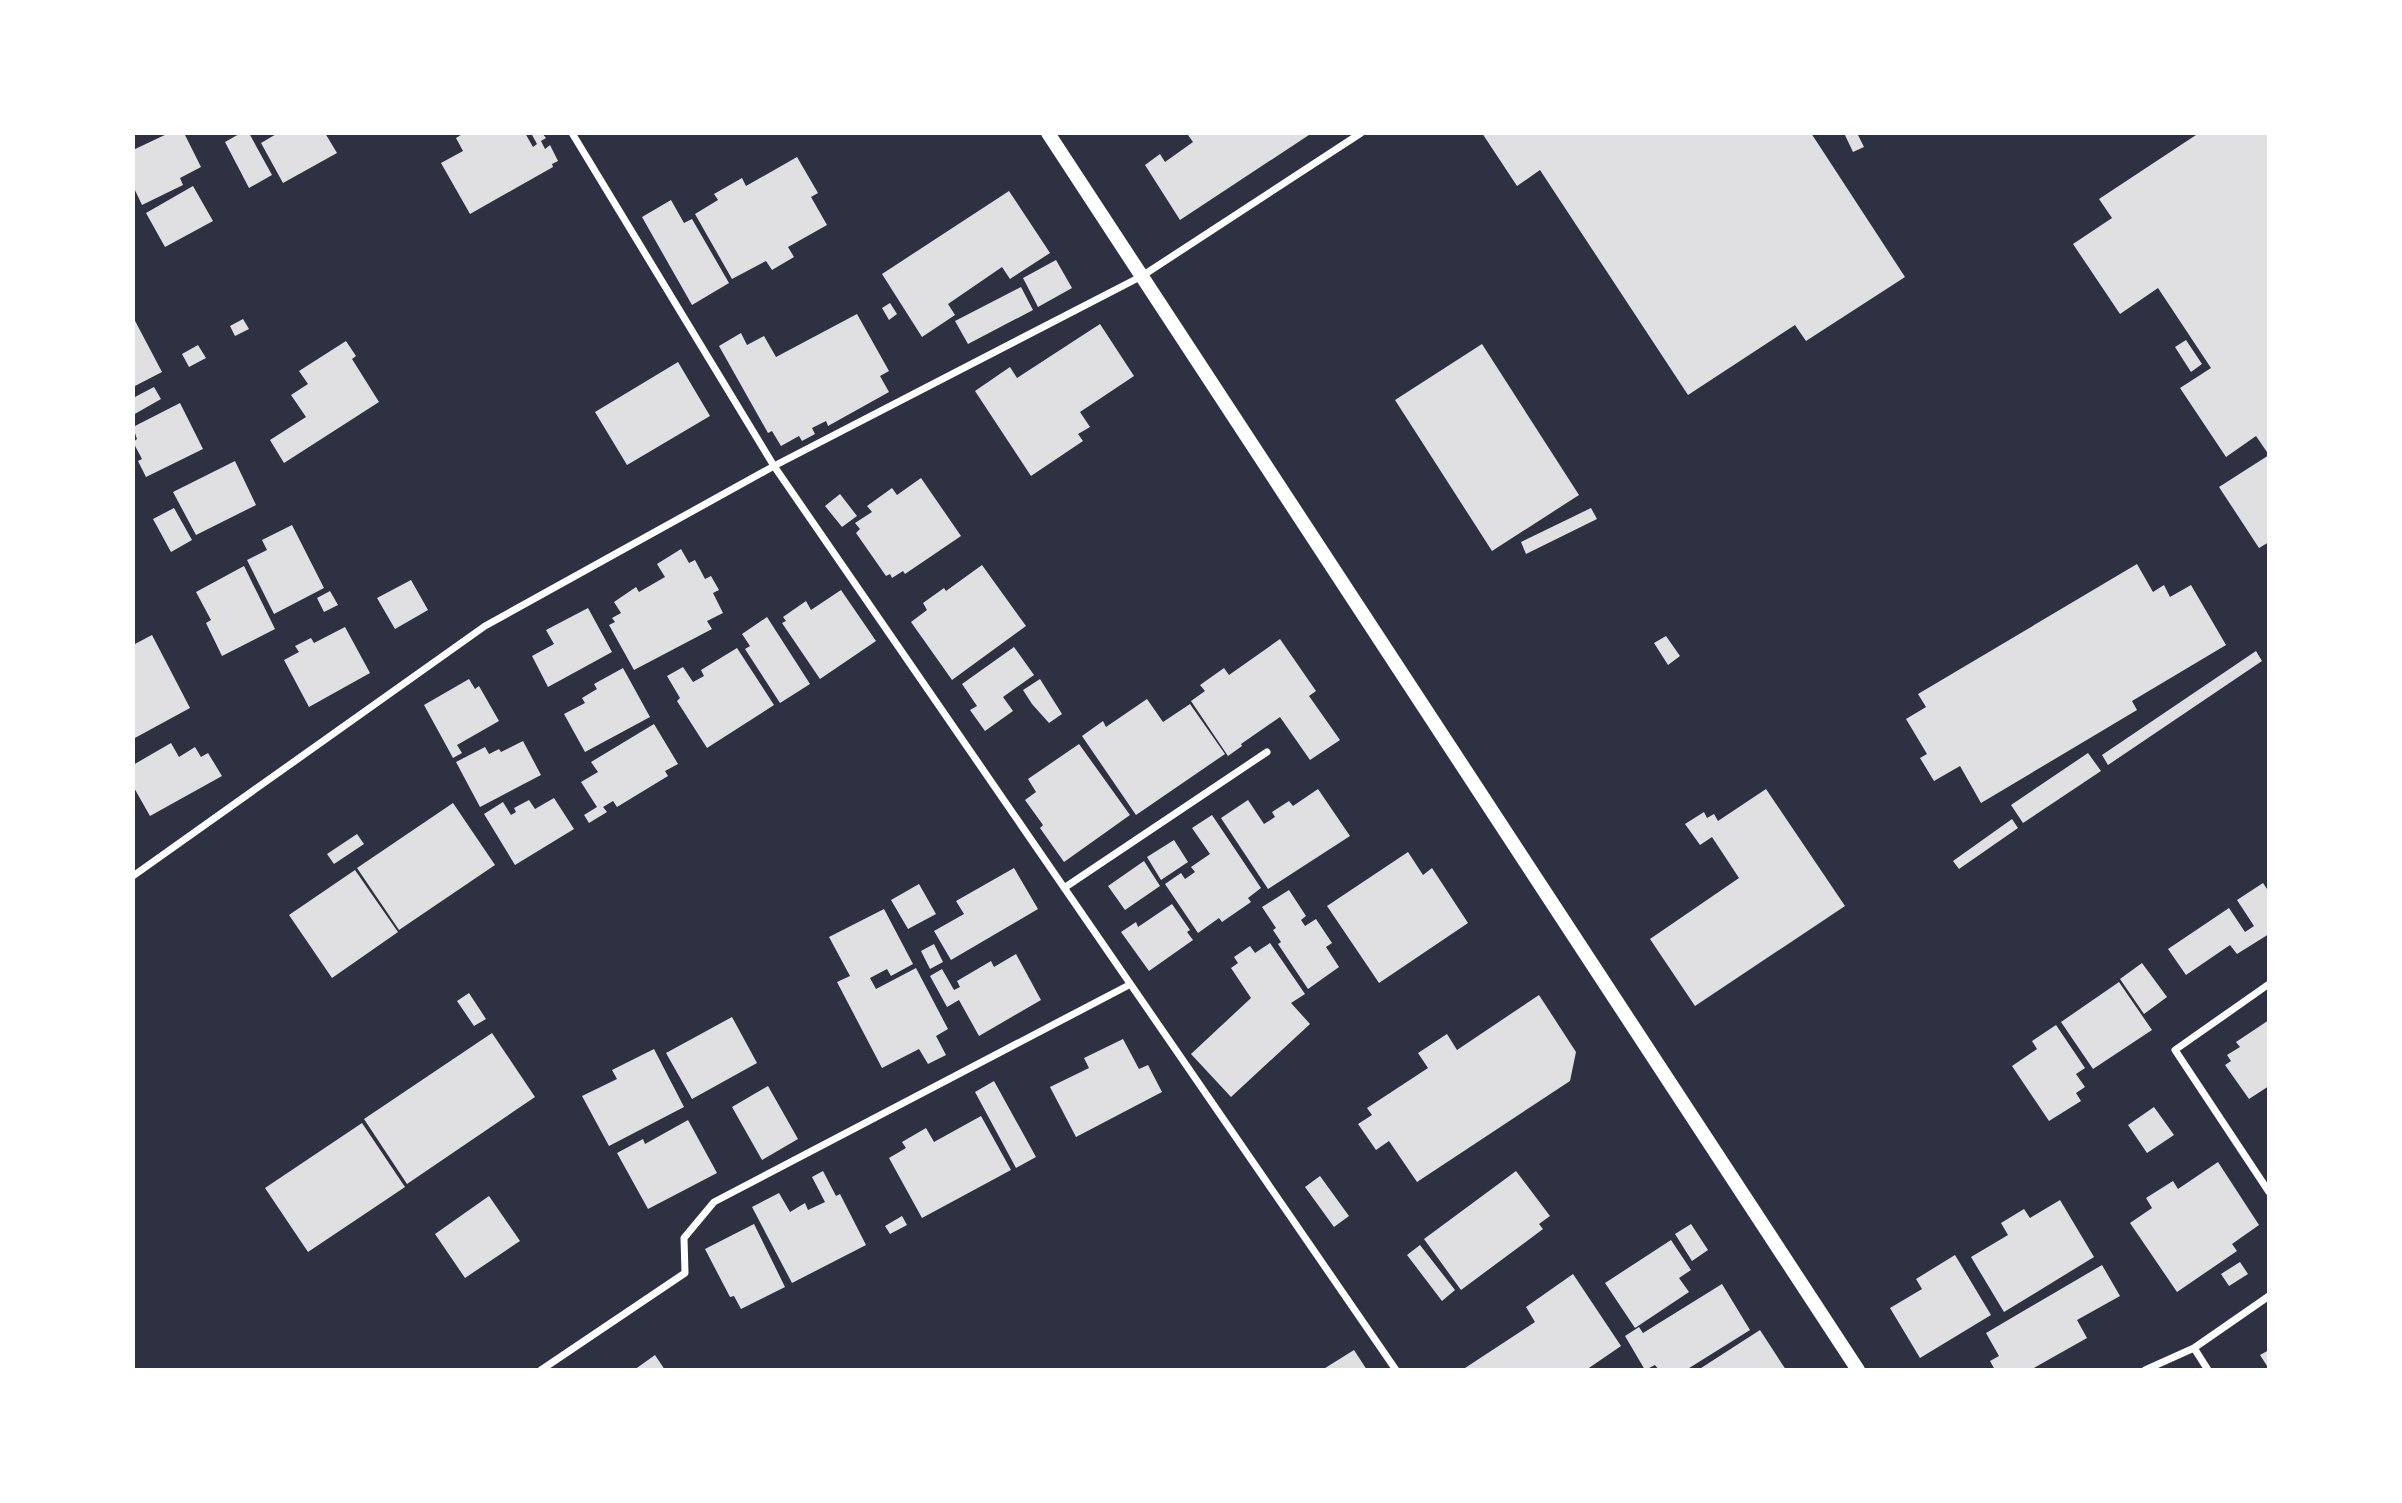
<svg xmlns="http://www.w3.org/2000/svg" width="2402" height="1503" viewBox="0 0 2402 1503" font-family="'Crimson Pro',serif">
<rect width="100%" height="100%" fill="#2d3142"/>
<path fill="#e0e0e3" d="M169,133H184L201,167L180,178L183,185L142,205L133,186V150Z
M241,133H249L272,175L249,188L225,142Z
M278,133H325L337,153L283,183L261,143Z
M464,133H484L486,135L490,133H525L533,147L537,144L531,133H542L546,138L541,141L545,149L550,145L558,161L552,164L553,167L470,214L441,163L463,151L456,138Z
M1191,133H1312L1180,220L1145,165L1160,154L1165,162L1193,142L1188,135Z
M1482,133H1811L1905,277L1806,341L1795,325L1688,395L1540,170L1517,186Z
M1844,133H1857L1864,147L1853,152Z
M2199,133H2269V542L2259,548L2219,487L2269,455L2256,436L2226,457L2180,388L2211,368L2158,288L2120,314L2073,244L2112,218L2099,199Z
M797,157L818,193L811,197L827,225L788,247L794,257L772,270L766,261L732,279L695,214L718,200L714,194L742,178L746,186Z
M193,186L213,221L165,247L146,213Z
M1009,191L1050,253L1010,279L1002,267L948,304L955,315L922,337L882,274Z
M671,200L684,223L692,219L729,283L692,305L642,217Z
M1056,260L1072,288L1038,307L1023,278Z
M1021,287L1033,310L968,344L955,321Z
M890,303L897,314L889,320L882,308Z
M857,314L889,371L880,376L889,392L828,426L826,421L812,428L815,434L802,441L799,436L781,446L772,431L768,433L719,346L741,333L747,345L764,336L776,357Z
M133,317L162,372L133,387Z
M243,319L249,329L235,336L230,326Z
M1100,324L1134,376L1080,412L1090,427L1078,434L1083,441L1031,476L975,391L1010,367L1017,378Z
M2186,340L2202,364L2191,372L2175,347Z
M346,341L356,356L352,359L379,402L284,463L270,440L306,417L291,395L308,384L299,371Z
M1482,344L1579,495L1492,551L1395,400Z
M198,345L206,358L189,367L182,354Z
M678,362L710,416L627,465L595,412Z
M154,387L161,399L133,415V398Z
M180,403L203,449L146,477L138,461L142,459L133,442L137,439L133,427Z
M235,461L256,505L196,535L173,492Z
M921,478L961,536L905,574L903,571L892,578L890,574L886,576L856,533L860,529L855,523L872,512L867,506L892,488L897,495Z
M840,494L857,516L842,527L825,506Z
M174,508L192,540L171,552L153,519Z
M1591,508L1597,519L1526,554L1521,542Z
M292,525L324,588L274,614L247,560L267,550L262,540Z
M681,549L689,563L695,560L705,579L711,576L719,590L713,593L723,613L707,621L712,629L634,670L609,625L615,622L612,618L621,613L614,602L636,587L639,592L665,577L657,564Z
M2137,564L2153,592L2164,585L2170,597L2191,585L2226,645L2132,701L2137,710L1981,803L1960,766L1934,781L1920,758L1927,754L1906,719L1926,707L1918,694Z
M982,565L1026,626L952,680L911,622L927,610L923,603L944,588L946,591Z
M244,566L275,629L222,656L206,623L211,620L196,592Z
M411,580L428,610L395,629L377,598Z
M841,590L876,641L820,679L782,623L786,621L783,617L806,601L811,610Z
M330,591L338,605L324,612L317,598Z
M588,608L612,652L548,687L532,656L554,644L546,630Z
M767,617L810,684L780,703L745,649L750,646L742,634Z
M345,627L370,673L309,707L284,660L299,652L295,646L311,638L314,643Z
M152,635L190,708L133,739V645Z
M1666,636L1680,656L1668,665L1654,643Z
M1280,639L1316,691L1309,696L1340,740L1310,760L1280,717L1241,744L1242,746L1228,756L1191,701L1205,691L1200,685L1224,668L1229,675Z
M1014,647L1034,675L1003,697L1013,711L985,731L970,710L977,706L962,684Z
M737,648L774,705L707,748L677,701L680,698L667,676L683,667L693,682L704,676L701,670Z
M2256,651L2262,661L2108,765L2102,755Z
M623,668L650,717L585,752L564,714L585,703L582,698L597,689L594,684Z
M469,679L475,689L479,686L499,721L457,745L462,753L453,758L424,705Z
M1040,679L1062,714L1049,723L1032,704L1023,690Z
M1147,699L1163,722L1190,704L1225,754L1136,815L1082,736L1103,721L1106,727Z
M654,724L678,764L665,771L668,776L617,807L613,801L603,807L607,812L589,823L584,815L597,807L581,782L598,772L591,762Z
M523,741L541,775L480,807L456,762L485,747L489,754L499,749L501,752Z
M171,743L179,757L195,747L201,757L208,753L222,776L150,816L133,786V765Z
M1079,744L1130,815L1064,862L1040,828L1043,825L1025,800L1036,792L1028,779Z
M2088,753L2101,771L2023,823L2011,805Z
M1318,789L1350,836L1268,889L1221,818L1248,800L1264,824L1275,817L1272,812L1289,801L1293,806Z
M1766,789L1845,906L1695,1006L1650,939L1739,878L1712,837L1700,845L1685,824L1704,812L1707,818L1714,814L1718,821Z
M554,798L574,829L515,865L484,814L503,802L511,815L516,812L514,808L529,800L535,809Z
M453,803L495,865L399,930L357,868Z
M1212,815L1261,888L1248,898L1251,902L1222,922L1219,918L1198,933L1165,884L1181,873L1185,879L1195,872L1191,867L1210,854L1192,828Z
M2012,819L2018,828L1959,869L1953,861Z
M357,834L364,844L334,864L327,854Z
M1174,840L1188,862L1161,880L1147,857Z
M1408,852L1423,875L1432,868L1468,923L1379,983L1327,906Z
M1144,861L1160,886L1125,910L1108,886Z
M1014,868L1038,909L951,960L934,931L964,914L956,901Z
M355,870L398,932L332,978L289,915Z
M2263,883L2269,892V934L2237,954L2230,945L2186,975L2168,949L2229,908L2245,932L2254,926L2237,900Z
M919,884L936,914L908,929L891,900Z
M1289,890L1306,916L1301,920L1305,926L1316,919L1332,943L1326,947L1339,967L1308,989L1278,944L1281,942L1273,930L1276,928L1262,907Z
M1172,904L1190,930L1187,932L1193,940L1149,971L1121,932L1136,922L1138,927Z
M884,909L913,964L891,976L887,969L870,978L876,989L916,968L948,1029L936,1036L946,1055L928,1064L919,1049L882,1068L837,982L850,976L829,937Z
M1270,943L1305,994L1291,1003L1310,1024L1231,1097L1191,1054L1251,998L1231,968L1238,963L1234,957L1250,946L1255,953Z
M934,944L943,962L930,969L921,951Z
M1016,954L1041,1000L979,1036L959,1000L947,1007L930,976L942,969L954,990L960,987L957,981L991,961L994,967Z
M2142,963L2167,997L2144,1014L2120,979Z
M2119,982L2152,1030L2093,1069L2061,1022Z
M469,993L486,1019L474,1026L457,1001Z
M1539,995L1576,1052L1570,1081L1417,1182L1389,1141L1376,1150L1358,1124L1372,1115L1367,1108L1428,1068L1418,1053L1447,1034L1457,1050Z
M732,1017L757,1063L692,1099L666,1053Z
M2269,1020V1086L2249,1099L2225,1065L2231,1061L2227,1055L2240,1047L2236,1042Z
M2056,1025L2085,1068L2076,1074L2085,1087L2076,1093L2081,1101L2049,1121L2012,1066L2037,1049L2032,1041Z
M492,1033L535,1097L407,1184L364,1119Z
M1123,1039L1139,1069L1148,1065L1162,1092L1076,1137L1050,1087L1089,1068L1084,1058Z
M654,1049L684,1107L609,1146L582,1096L617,1079L612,1070Z
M994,1081L1036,1157L1016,1168L975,1092Z
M768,1086L798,1139L762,1160L732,1107Z
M2154,1107L2174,1135L2147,1153L2128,1125Z
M981,1116L1011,1170L922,1218L889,1158L906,1148L902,1142L926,1128L934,1142Z
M688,1120L717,1173L648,1209L617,1153L643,1139L645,1144Z
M362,1123L405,1187L308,1252L265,1188Z
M2218,1162L2259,1225L2232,1244L2237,1251L2177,1292L2130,1223L2152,1208L2146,1198L2173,1181L2178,1189Z
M823,1171L836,1196L840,1194L866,1245L792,1283L752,1207L779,1193L790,1212L805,1203L808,1210L825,1202L812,1177Z
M1516,1171L1550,1216L1539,1224L1543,1229L1461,1290L1424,1239Z
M1320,1176L1349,1216L1334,1227L1305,1187Z
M489,1196L520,1241L465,1278L435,1234Z
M2060,1200L2094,1257L2004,1312L1971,1257L2008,1235L2001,1223L2024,1209L2030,1218Z
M902,1216L907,1225L890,1234L885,1226Z
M754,1224L785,1287L741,1309L734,1296L730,1297L705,1249Z
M1691,1224L1708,1250L1692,1261L1675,1234Z
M1671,1240L1691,1270L1679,1278L1689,1292L1635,1328L1605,1283Z
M1420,1245L1455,1290L1442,1301L1407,1255Z
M1955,1255L1991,1315L1920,1358L1890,1308L1922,1289L1916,1279Z
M2240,1262L2248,1274L2229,1286L2221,1274Z
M2102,1265L2120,1296L2077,1320L2087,1338L2030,1370H1995L1990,1361L1999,1356L1986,1333Z
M1573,1274L1621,1346L1586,1370H1462L1535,1322L1526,1307Z
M1722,1284L1750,1330L1686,1370H1659L1655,1365L1645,1370L1625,1336L1639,1327L1643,1333Z
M1760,1330L1786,1370H1698Z
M1354,1350L1367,1370H1322Z
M2269,1350V1369L2260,1355Z
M655,1355L665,1370H634Z"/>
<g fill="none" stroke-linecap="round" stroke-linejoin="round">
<path stroke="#fff" stroke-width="7" d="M572,133L774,466L1396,1370
M133,876L485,626L774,466L1142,276L1361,133
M1064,888L1267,752
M2269,984L2175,1050L2269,1192
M2194,1348L2208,1370
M541,1370L685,1273L684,1238L714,1202L1129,985
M2145,1370L2194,1348L2269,1296"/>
<path stroke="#fff" stroke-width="14" d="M1048,133L1858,1370"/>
</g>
<rect width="2402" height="1503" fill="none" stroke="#ffffff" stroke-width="270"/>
</svg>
